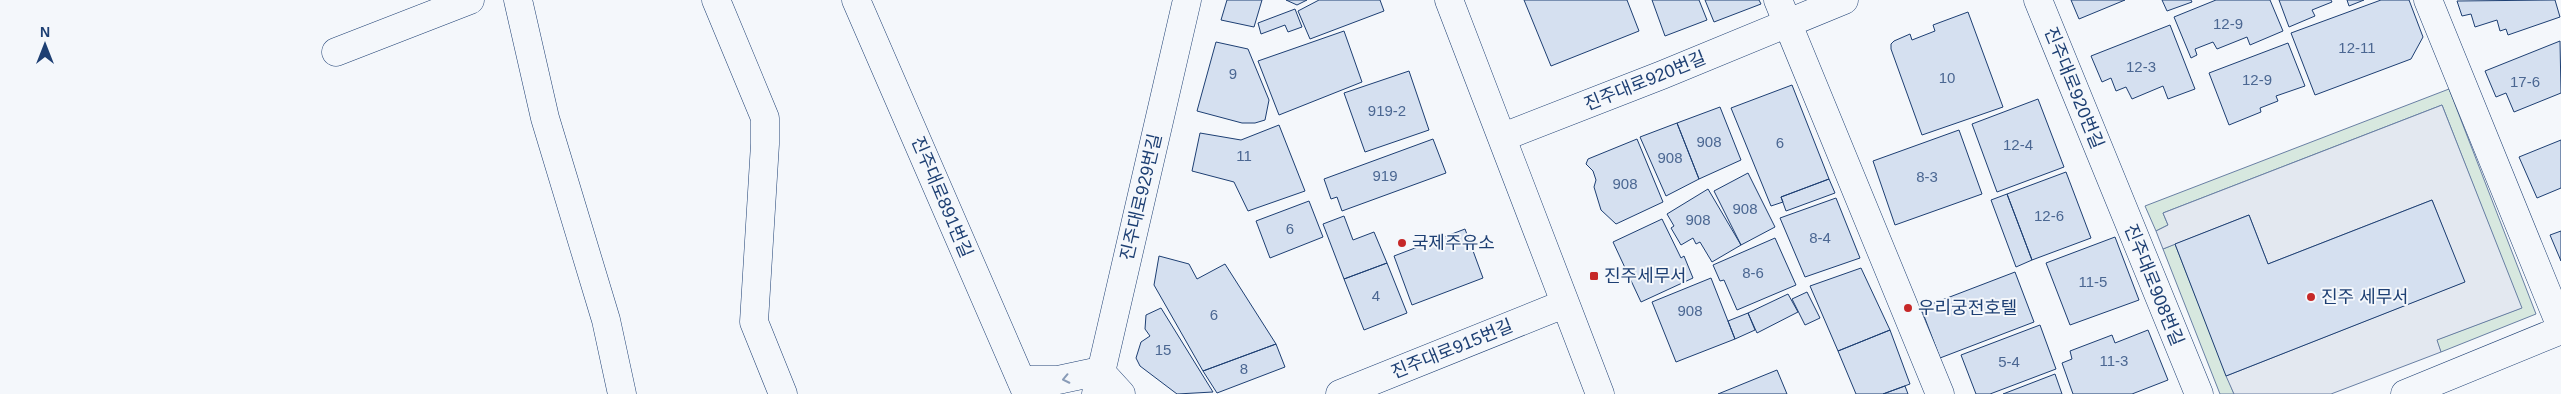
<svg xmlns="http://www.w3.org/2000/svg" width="2561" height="394" viewBox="0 0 2561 394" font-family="Arial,'Noto Sans KR',sans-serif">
<rect width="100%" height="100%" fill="#f4f7fb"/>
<path fill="#d7e8df" stroke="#687fa3" d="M2449,89L2536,314L2441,352L2436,340L2521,308L2442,105L2163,213L2168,225L2156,231L2145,206Z
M2175,244L2234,394H2220L2163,249Z"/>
<path fill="#e3e8f0" stroke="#687fa3" d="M2442,105L2522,308L2437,340L2441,352L2331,394H2234L2226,376L2464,282L2432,200L2268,264L2249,215L2163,249L2156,231L2168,225L2163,213Z"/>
<path fill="#d5e0f0" stroke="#1d3f73" d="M1227,0H1262L1254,27L1221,20Z
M1286,0H1307L1297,5Z
M1319,0H1380L1384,11L1310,39L1298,11Z
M1524,0H1627L1639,31L1551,66Z
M1652,0H1699L1707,20L1665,36Z
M1705,0H1759L1761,4L1714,22Z
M2071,0H2125L2079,19Z
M2162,0H2191L2192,2L2167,11Z
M2216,0H2270L2283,31L2250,45L2247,37L2217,49L2213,42L2195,49L2197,55L2191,58L2174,17Z
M2279,0H2331L2332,2L2312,10L2315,16L2289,27Z
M2347,0H2364L2349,6Z
M2381,0H2409L2423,37L2411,59L2315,95L2291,33Z
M2555,0L2560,17L2508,35L2506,29L2500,31L2497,20L2475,27L2471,14L2462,16L2457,1Z
M1295,9L1302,27L1288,32L1285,25L1261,34L1258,23Z
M1968,12L2003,107L1922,135L1891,49V44L1894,41L1910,34L1912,40L1935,31L1933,25Z
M2170,25L2195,89L2168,99L2163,86L2132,99L2126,87L2116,91L2111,78L2102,82L2091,56Z
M1344,31L1362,82L1279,115L1258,61Z
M2560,41L2561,93L2514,112L2506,93L2496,97L2485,71Z
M1216,42L1248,49L1269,100L1265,120L1255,123H1242L1197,111Z
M2288,43L2305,86L2276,96L2278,101L2260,108L2261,112L2229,125L2209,73Z
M1409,71L1429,130L1365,152L1344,93Z
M1792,85L1829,179L1781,197L1783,202L1771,206L1731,108Z
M2038,99L2064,167L1997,192L1972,124Z
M1720,107L1741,160L1699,179L1677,123Z
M1677,123L1699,179L1666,196L1640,137Z
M1279,125L1305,191L1248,211L1234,182L1192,171L1200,133L1241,140Z
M1959,130L1982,194L1895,225L1873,161Z
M1433,139L1446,173L1342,211L1337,197L1331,199L1324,179Z
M1637,139L1663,202L1616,224L1601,210L1594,187L1596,180L1593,171L1586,164L1588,159Z
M2561,140V188L2537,198L2519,157Z
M2066,172L2091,238L2032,260L2007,194Z
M1748,173L1775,227L1741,245L1714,191Z
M1829,179L1835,193L1786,211L1781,197Z
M1708,189L1741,245L1712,262L1700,242L1696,244L1693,238L1681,245L1671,228L1674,226L1667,214Z
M2007,194L2032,260L2016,267L1991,200Z
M1836,198L1860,258L1805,277L1780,218Z
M2432,200L2465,282L2226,376L2175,244L2249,215L2268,264Z
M1309,201L1323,237L1270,258L1256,221Z
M1344,216L1353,240L1374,232L1387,263L1344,279L1323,224Z
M1662,219L1681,258L1684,256L1693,278L1641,302L1613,242Z
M1465,229L1483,278L1412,305L1394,256Z
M2561,231V261L2550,235Z
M2115,237L2139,300L2070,325L2046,263Z
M1775,238L1796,285L1737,310L1724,280L1720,281L1713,265Z
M1159,256L1189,264L1197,279L1225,264L1276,344L1203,371L1154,285Z
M1387,263L1407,313L1364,330L1344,279Z
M1861,268L1890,330L1838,351L1810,286Z
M2015,272L2034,322L1940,358L1921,308Z
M1711,278L1735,339L1676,362L1652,302Z
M1807,292L1820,318L1805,325L1792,299Z
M1788,294L1798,312L1757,333L1748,313Z
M1161,308L1213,392L1177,394L1140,366L1136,358L1141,342L1150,336L1145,329L1146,315Z
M1748,313L1755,330L1735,339L1728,321Z
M2040,325L2056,369L1990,394H1976L1961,355Z
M1890,330L1910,384L1883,394H1856L1838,351Z
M2148,330L2168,380L2132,394H2073L2062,363L2072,359L2070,351L2112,335L2115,343Z
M1276,344L1285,367L1217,393L1203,371Z
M1777,370L1787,394H1718Z
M2055,374L2062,394H2003Z
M1905,386L1908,394H1883Z"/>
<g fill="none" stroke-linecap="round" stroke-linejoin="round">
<defs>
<path id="minor" d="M518,0L545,118L606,320L622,394
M716,0L765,118V144L754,322L783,394
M856,0L1027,394
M1449,0L1600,394
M1778,0L1940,394
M2038,0L2199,394
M2428,0L2561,327
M336,52L470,0
M1503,137L1662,75L1844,0
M1021,380H1058L1100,371L1121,394
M1096,394L1187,0
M1340,394L1564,304
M2405,394L2561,330"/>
</defs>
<use href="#minor" stroke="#1d3f73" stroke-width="29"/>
<use href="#minor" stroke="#f4f7fb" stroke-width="28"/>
</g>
<defs><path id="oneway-chevron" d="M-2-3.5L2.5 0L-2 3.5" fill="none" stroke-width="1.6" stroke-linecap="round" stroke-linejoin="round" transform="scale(1.25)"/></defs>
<use stroke="#889bb7" href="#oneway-chevron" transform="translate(1066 379) rotate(168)"/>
<g fill="#c62828" stroke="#f4f7fb" stroke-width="2">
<circle cx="1402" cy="243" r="5"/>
<rect x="1589" y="271" width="10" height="10" rx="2.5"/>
<circle cx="2311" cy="297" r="5"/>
<circle cx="1908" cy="308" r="5"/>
</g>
<g text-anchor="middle" stroke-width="4" stroke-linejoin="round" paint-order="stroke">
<g font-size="15" fill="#4b6792">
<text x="2228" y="29">12-9</text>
<text x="2357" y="53">12-11</text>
<text x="2141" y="72">12-3</text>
<text x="1233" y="79">9</text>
<text x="1947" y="83">10</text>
<text x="2257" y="85">12-9</text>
<text x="2525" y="87">17-6</text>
<text x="1387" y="116">919-2</text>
<text x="1709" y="147">908</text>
<text x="1780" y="148">6</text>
<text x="2018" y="150">12-4</text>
<text x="1244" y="161">11</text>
<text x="1670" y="163">908</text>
<text x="1385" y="181">919</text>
<text x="1927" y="182">8-3</text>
<text x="1625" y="189">908</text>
<text x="1745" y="214">908</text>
<text x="2049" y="221">12-6</text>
<text x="1698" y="225">908</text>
<text x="1290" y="234">6</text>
<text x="1820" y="243">8-4</text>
<text x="1753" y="278">8-6</text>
<text x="2093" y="287">11-5</text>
<text x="1376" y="301">4</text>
<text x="1690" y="316">908</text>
<text x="1214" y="320">6</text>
<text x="1163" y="355">15</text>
<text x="2114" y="366">11-3</text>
<text x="2009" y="367">5-4</text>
<text x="1244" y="374">8</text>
</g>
<g font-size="18" fill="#1d3f73" stroke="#f4f7fb">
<text transform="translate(1645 81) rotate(-22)" y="6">진주대로920번길</text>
<text transform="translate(2074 88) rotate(68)" y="6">진주대로920번길</text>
<text transform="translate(942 197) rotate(67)" y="6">진주대로891번길</text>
<text transform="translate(1141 197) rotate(-77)" y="6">진주대로929번길</text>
<text transform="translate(2154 285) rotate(68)" y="6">진주대로908번길</text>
<text transform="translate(1452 349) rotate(-22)" y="6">진주대로915번길</text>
</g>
<g font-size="18" fill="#1d3f73" stroke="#f4f7fb" text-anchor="start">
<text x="1412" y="249">국제주유소</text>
<text x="1604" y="282">진주세무서</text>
<text x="2321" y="303">진주 세무서</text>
<text x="1918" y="314">우리궁전호텔</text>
</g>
</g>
<g transform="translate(45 45)" stroke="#f4f7fb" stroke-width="4" paint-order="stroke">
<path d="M0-4L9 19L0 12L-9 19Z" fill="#1d3f73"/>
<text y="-8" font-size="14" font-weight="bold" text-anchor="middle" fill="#1d3f73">N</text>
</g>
</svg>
